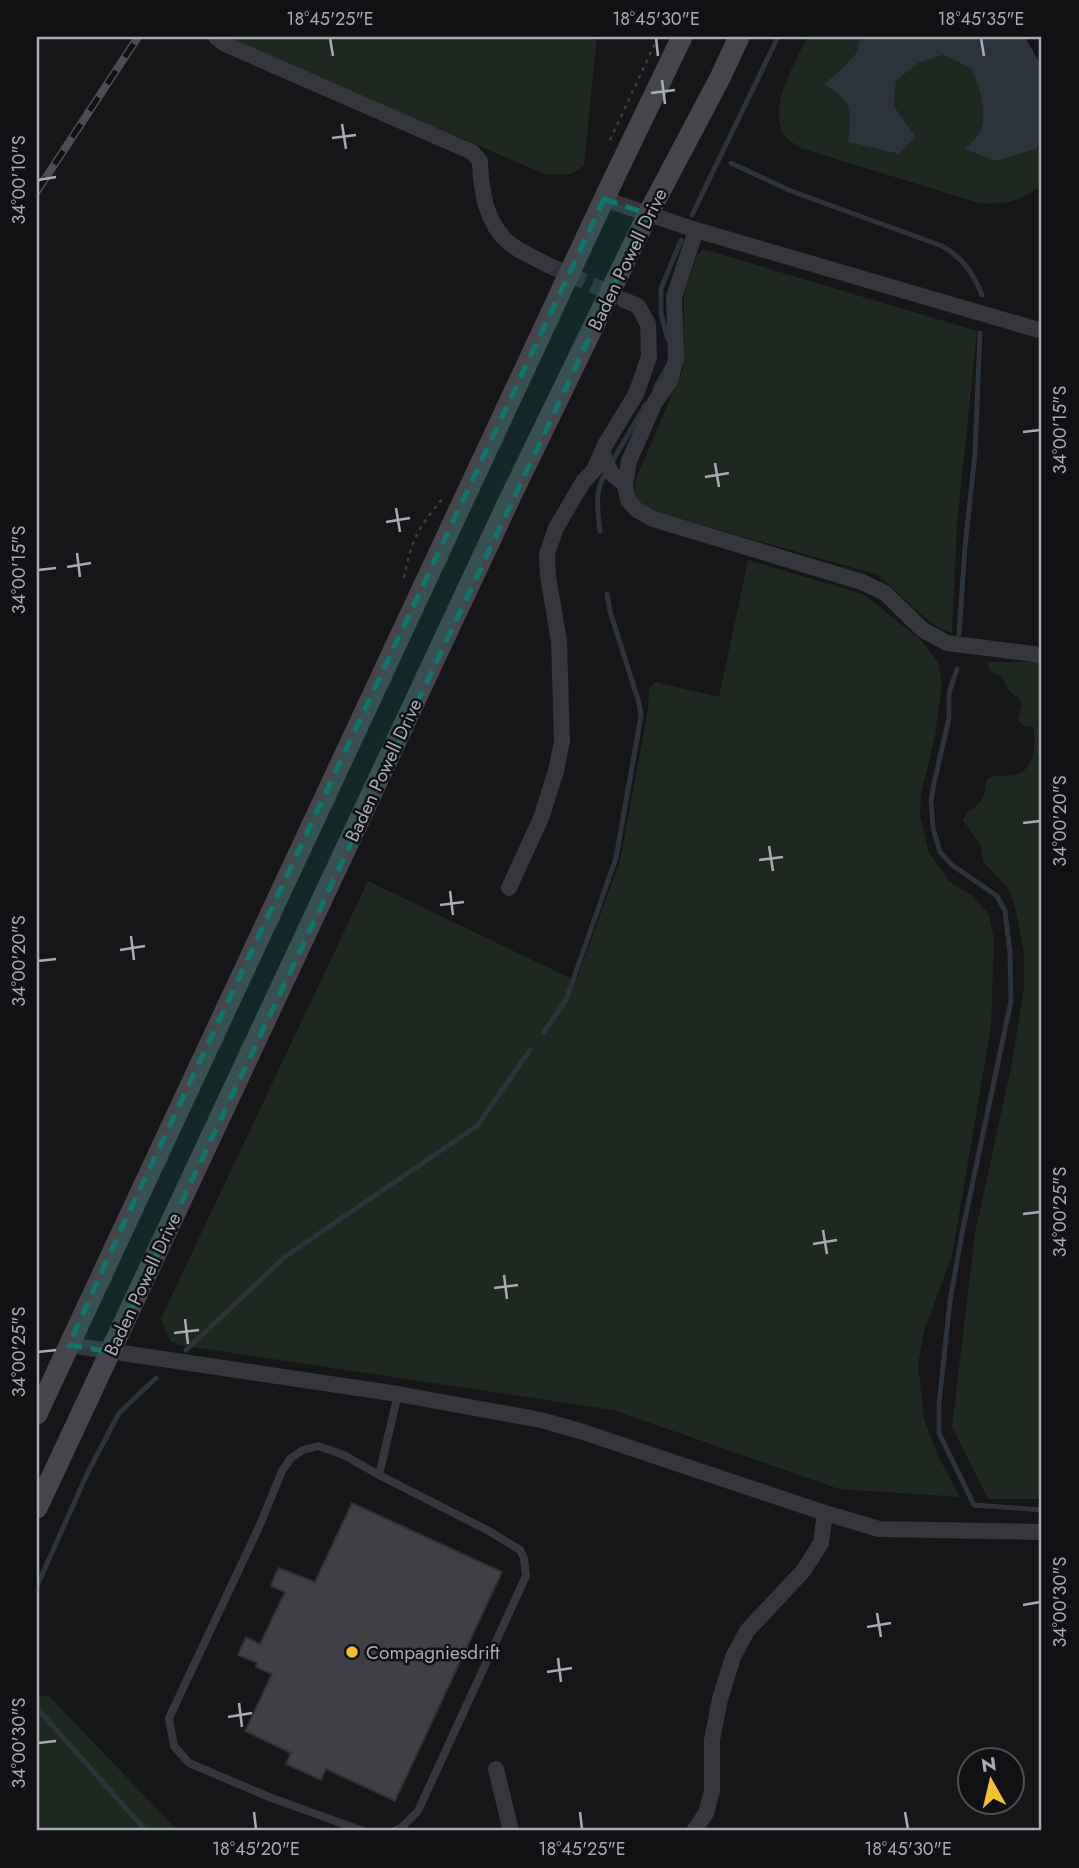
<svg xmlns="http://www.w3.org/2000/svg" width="1079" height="1868" viewBox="0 0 1079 1868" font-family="Jost,sans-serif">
<rect width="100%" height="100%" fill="#161517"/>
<path fill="#1f2721" d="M227,37H597L584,166L571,174H544Z
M807,37H860L861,44L848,64L842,95L852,114L848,142L899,154L916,137L894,106L896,81L918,62L943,55L971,68C979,87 988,110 980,130C978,137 970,143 966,149H1036L1042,135V185C1022,201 1004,205 979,203L800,148C795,144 786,139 783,133C768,106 796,62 807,37Z
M703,249L977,331L957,525L952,633L940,629L924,617L878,575L649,510L635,497V481L683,369L684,294L697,255Z
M748,560L863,594L920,639L938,662L942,684L935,736L921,794L920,816L929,853L949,881L971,895L989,914L994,940L991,1027L952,1256L924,1331L918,1364L924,1419L937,1454L960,1497L839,1489L613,1410L179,1345L170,1341L161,1318L368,881L576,981L620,861L648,710L649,689L655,682L719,697Z
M987,662H1042V1499H988L952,1427L975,1233L1012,1063L1024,987V953L1015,907L1008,888L983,862L981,846L963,820C967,810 973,810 980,802C985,796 985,786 987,779C997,773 1004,777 1015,775C1034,771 1037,742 1033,727L1024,726L1018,720L1022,704L1018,697L1011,693L1006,686L1003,678L989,670Z
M37,1696H49L178,1831H37Z"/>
<path fill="#2c333b" d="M860,37H1025L1042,67V135L1036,149L995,161L965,149C970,144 977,137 980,131C988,110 979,87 971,68L943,55L918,63L896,81L894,106L916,137L899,154L848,142C852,111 853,101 824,84C837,73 861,56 860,37Z"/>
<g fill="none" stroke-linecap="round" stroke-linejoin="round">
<path stroke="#2c333b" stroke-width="5" d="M731,163L791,191L942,246C963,258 973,273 982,295
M692,215L778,37
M668,340L661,314V289L681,240
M655,389L667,367
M613,460L646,404
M600,531C598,512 594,493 604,476
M959,634L965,547L975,453L980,333
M957,669L949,693V718L934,783L931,801L933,828L940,852L952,865L997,896L1005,911L1010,953L1011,1001L962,1233L950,1301L939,1404V1433L974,1505L1042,1510
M544,1032L566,1000L616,858L641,716L639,703L610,611L607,594
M186,1350L286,1256L477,1126L530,1050
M37,1586L88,1472L119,1413L156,1378
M37,1708L146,1831"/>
</g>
<path fill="#404044" stroke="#302f33" stroke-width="2" d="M352,1503L502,1572L395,1801L326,1769L321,1780L286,1764L291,1753L245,1731L272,1674L256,1667L257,1663L238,1655L246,1637L260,1644L285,1592L271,1586L276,1573L279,1568L315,1582Z"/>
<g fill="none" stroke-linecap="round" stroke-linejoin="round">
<path stroke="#333337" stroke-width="16" stroke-dasharray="16 8" stroke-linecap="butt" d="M548,265L619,297"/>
<path stroke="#3c3e43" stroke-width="2.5" stroke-dasharray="3.5 5" stroke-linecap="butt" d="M610,140L658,37
M404,578C411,540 418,528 443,498"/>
<path stroke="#36373c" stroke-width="8" d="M379,1475L489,1531L520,1550L524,1558L526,1576L418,1811L401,1828L394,1831
M363,1831L269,1797L189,1763L174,1746L169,1718L259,1527L282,1471L291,1458L303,1450L318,1446L344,1455L379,1475L398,1394"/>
<path stroke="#36373c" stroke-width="16" d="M216,37L225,44L472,152L480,161C481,190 485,222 509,243C520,252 535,258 548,265
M604,199L696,230L1042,331
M696,230L674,297L676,358L670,381L655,402L629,461L625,485L628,500L637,510L653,519L862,582L885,593L923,630L947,643L1042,655
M602,452L611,473L625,485
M509,888L541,818L556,771L562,741L559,641L548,576L547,554L556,528L583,482L594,470L605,445L636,394L649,357L648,324L638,306L624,300
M69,1345L398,1394L541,1420L580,1431L825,1513L879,1529L1042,1532
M496,1769L511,1831
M694,1831L706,1813L712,1791V1740L720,1699L733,1657L747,1631L804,1570L821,1543L825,1513"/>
<path stroke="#44464c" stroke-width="21" d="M37,1414L604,199L682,37
M37,1508L511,496L648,214L720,78L739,37"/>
<defs>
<path id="rail" d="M37,191L138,37"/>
</defs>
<use href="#rail" stroke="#4b4d53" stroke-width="8"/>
<use href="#rail" stroke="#111012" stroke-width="5" stroke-dasharray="16" stroke-linecap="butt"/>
</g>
<path fill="#0f766e" fill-opacity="0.2" stroke="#0f766e" stroke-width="5" stroke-dasharray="14 9" stroke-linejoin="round" d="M604,199L648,214L111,1352L69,1345L117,1238Z"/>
<path fill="none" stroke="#a7abb7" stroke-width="2.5" d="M330,38L333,56M656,38L658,56M981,38L984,56M662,80L665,104M651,93L675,90M342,124L346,149M332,138L356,135M38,180L56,177M1023,432L1040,430M715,463L719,487M705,477L729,473M396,508L400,532M386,522L410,518M77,553L80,577M67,567L91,563M38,570L56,568M1023,823L1040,821M769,846L773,871M759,860L783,857M450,891L453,915M440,905L464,902M131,936L134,960M120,950L145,946M38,961L56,959M1023,1214L1040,1212M823,1230L827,1254M813,1244L837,1240M504,1275L507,1299M494,1288L518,1285M185,1319L188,1344M174,1333L199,1330M38,1352L56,1350M1023,1605L1040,1602M877,1613L881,1637M867,1627L891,1623M558,1658L561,1682M547,1672L572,1668M239,1703L242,1727M228,1717L252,1713M38,1743L56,1741M254,1812L256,1829M580,1812L582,1829M905,1812L908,1829"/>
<circle fill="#f1c134" stroke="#111012" stroke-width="2.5" cx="352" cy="1652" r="7"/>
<g text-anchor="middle" stroke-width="5" stroke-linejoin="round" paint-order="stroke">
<g font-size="19" fill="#a7abb7" stroke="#111012">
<text transform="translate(627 259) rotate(-64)" y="7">Baden Powell Drive</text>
<text transform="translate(383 770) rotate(-65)" y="7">Baden Powell Drive</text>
<text transform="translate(142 1284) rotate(-65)" y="7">Baden Powell Drive</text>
</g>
<g font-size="19" fill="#a7abb7" stroke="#111012" text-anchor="start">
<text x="366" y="1659">Compagniesdrift</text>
</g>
</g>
<rect width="1079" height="1868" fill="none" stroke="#111012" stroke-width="77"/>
<g transform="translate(991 1781) rotate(352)"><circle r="33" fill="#111012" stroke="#4d4e54" stroke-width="2"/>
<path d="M0-5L12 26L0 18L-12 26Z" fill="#f1c134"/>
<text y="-10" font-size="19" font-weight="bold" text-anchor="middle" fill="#a7abb7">N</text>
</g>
<rect x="38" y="38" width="1002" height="1791" fill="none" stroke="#a7abb7" stroke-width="2.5"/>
<g font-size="18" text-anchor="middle" fill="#a7abb7">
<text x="330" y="25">18°45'25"E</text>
<text x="656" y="25">18°45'30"E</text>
<text x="981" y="25">18°45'35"E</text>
<text transform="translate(19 180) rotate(-90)" y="6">34°00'10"S</text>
<text transform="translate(1060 430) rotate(-90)" y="6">34°00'15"S</text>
<text transform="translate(19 570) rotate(-90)" y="6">34°00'15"S</text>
<text transform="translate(1060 821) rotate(-90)" y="6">34°00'20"S</text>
<text transform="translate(19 961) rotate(-90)" y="6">34°00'20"S</text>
<text transform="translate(1060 1212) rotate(-90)" y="6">34°00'25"S</text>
<text transform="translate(19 1352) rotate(-90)" y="6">34°00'25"S</text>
<text transform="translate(1060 1602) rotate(-90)" y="6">34°00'30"S</text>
<text transform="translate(19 1743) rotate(-90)" y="6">34°00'30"S</text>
<text x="256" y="1855">18°45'20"E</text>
<text x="582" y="1855">18°45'25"E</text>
<text x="908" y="1855">18°45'30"E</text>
</g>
</svg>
